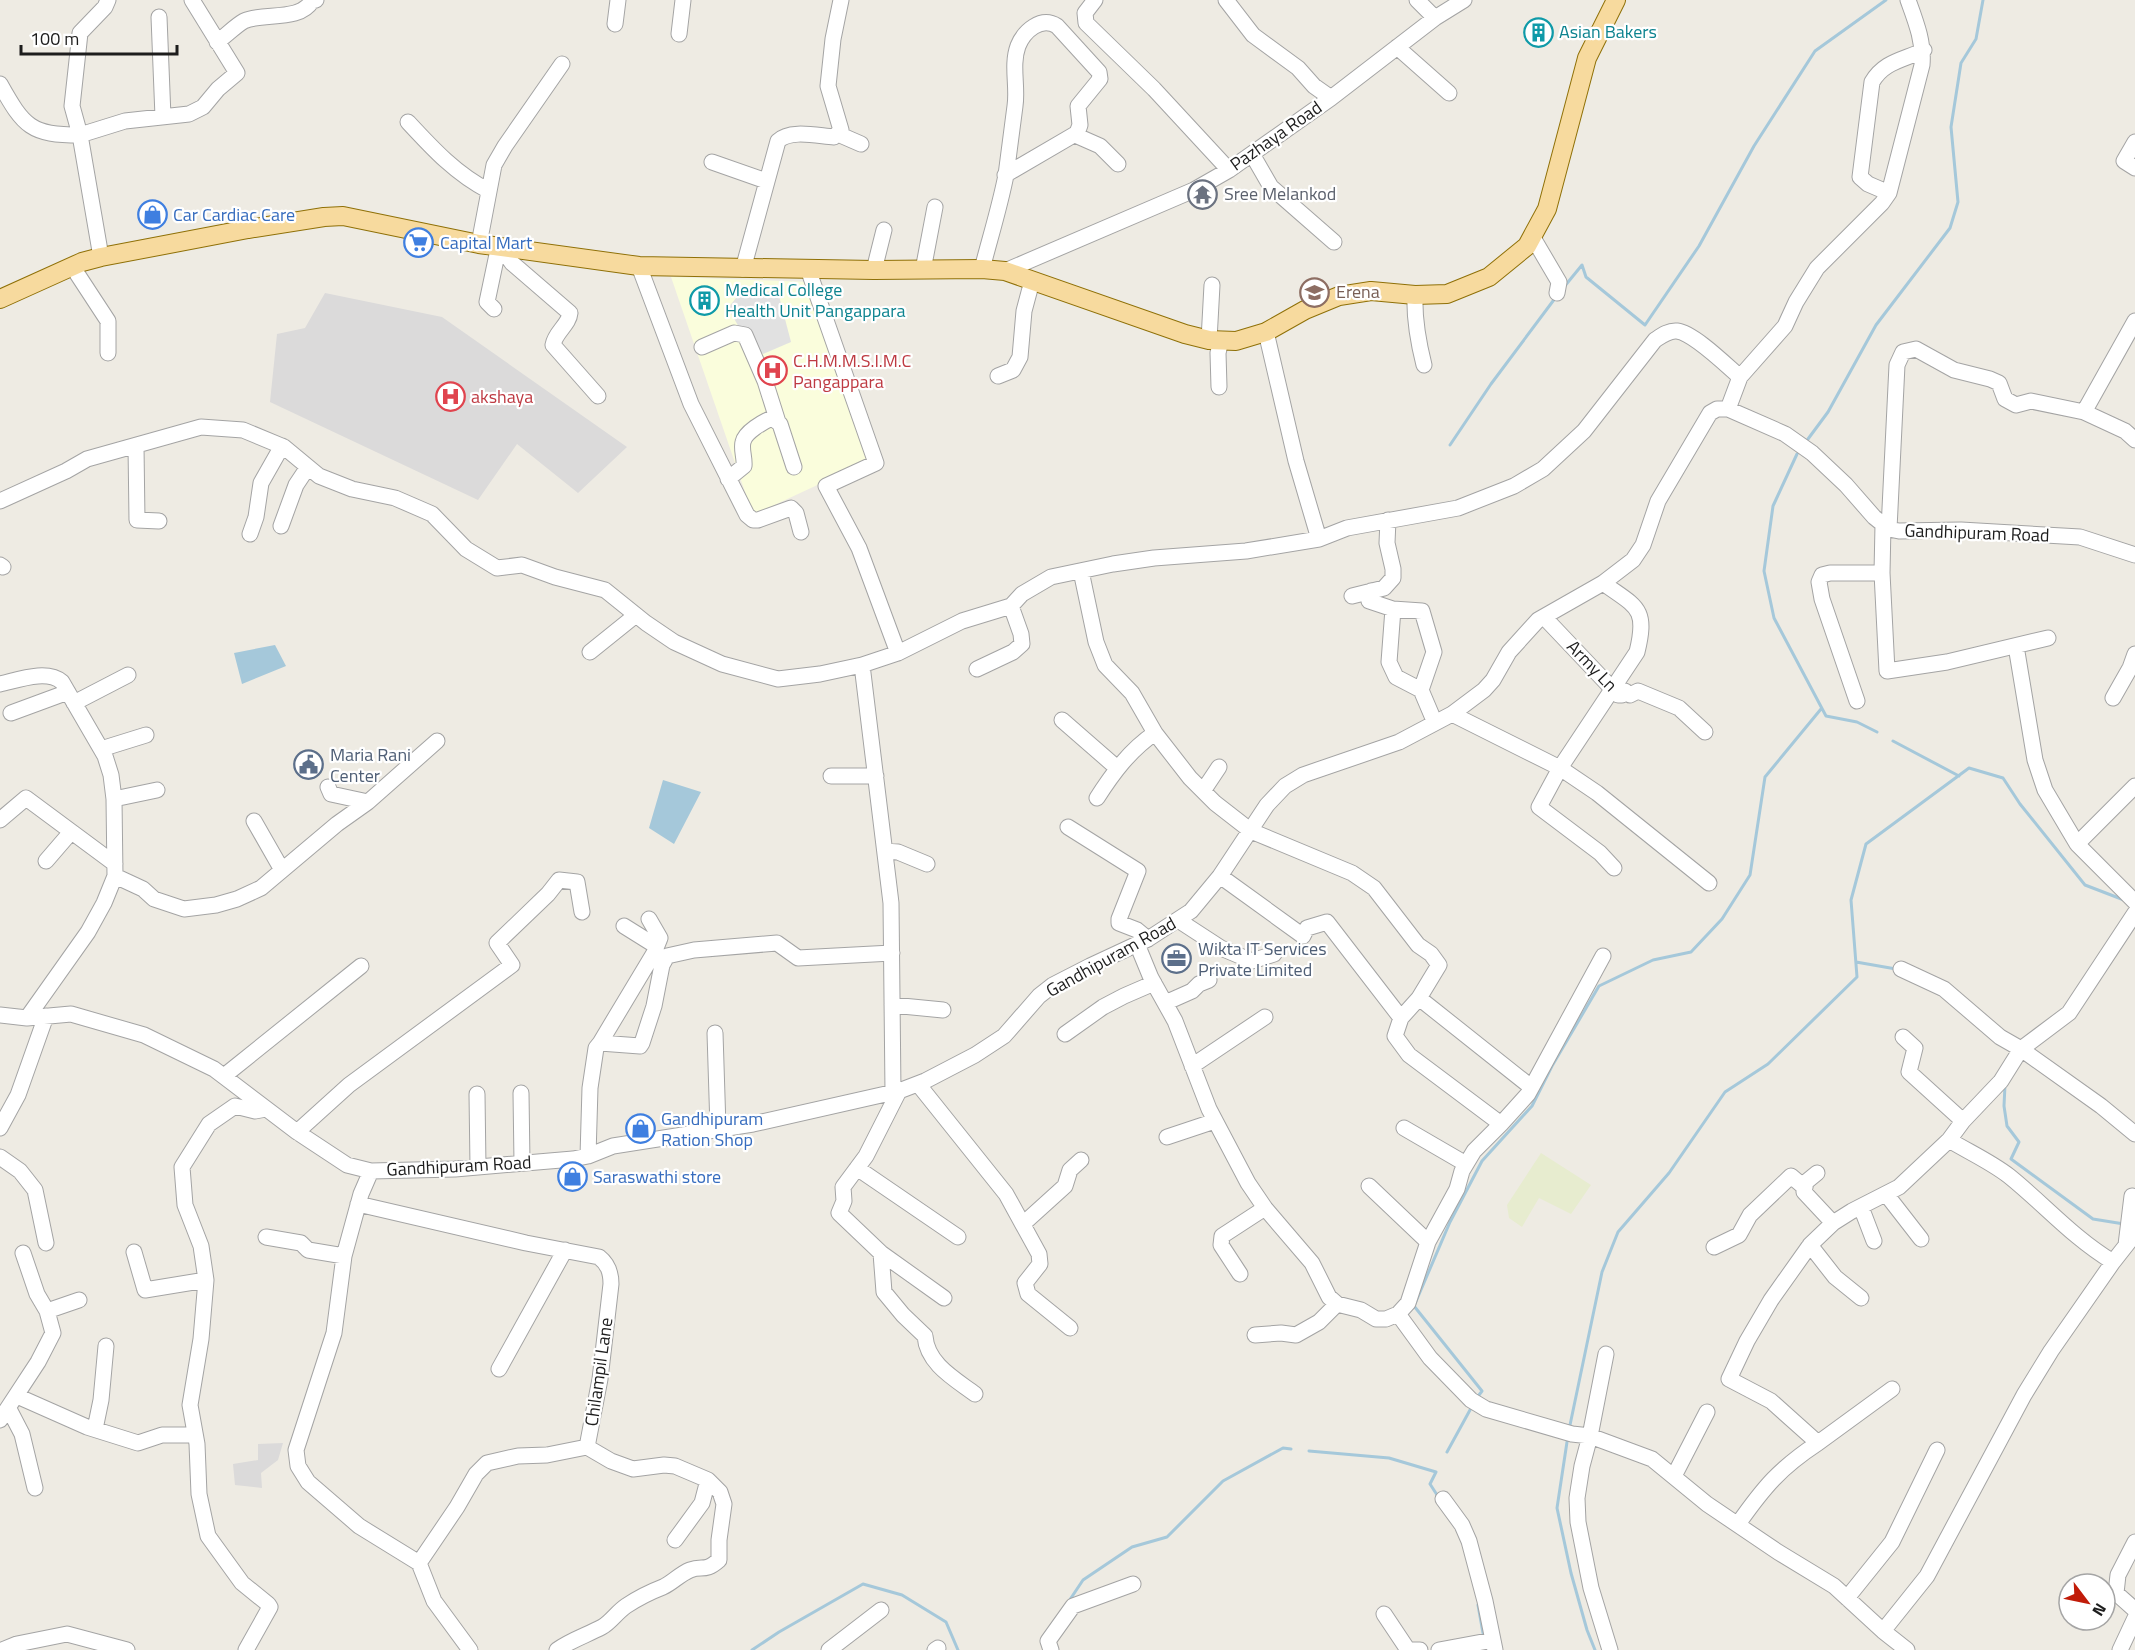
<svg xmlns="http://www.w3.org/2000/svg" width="2135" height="1650" viewBox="0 0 2135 1650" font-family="'Titillium Web',sans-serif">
<rect width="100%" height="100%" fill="#eeebe3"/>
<path fill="#dbdada" d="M325,293L442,317L627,447L578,493L517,444L478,500L270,402L277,334L305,328Z
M283,1443L278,1460L261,1473L262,1488L235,1485L233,1464L258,1460V1444Z"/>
<path fill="#fafddc" d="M671,277L811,282L871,460L753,515Z"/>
<path fill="#e7eccf" d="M1541,1153L1591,1185L1571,1214L1539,1198L1522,1227L1509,1218L1507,1205Z"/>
<path fill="#e1e1e1" d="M778,292L791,342L763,354L740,329L728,308L740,293Z"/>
<path fill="#a5c8da" d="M275,645L286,666L242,684L234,653Z
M663,780L701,792L674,844L649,828Z"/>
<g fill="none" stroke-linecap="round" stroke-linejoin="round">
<path stroke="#a5c8da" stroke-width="3" d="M1564,287L1582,265L1586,277L1645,325L1699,246L1754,146L1815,51L1886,0
M1808,439L1828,412L1876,325L1950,228L1958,202L1951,127L1961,63L1976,39L1983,0
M1450,445L1491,384L1556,297
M1797,454L1773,506L1764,571L1774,618L1826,716L1857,722L1877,732
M1893,741L1959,776
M1856,962L1896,969
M2005,1085L2004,1106L2007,1126L2019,1142L2011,1159L2093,1219L2124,1224
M1479,1395L1482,1391L1414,1306L1450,1222L1482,1161L1532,1106L1552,1066L1599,986L1653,960L1691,952L1722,919L1750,875L1765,777L1821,709
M1570,1425L1602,1272L1618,1232L1669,1173L1725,1092L1768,1064L1857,977L1851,900L1866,844L1969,768L2003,778L2020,804L2085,885L2124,900
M1567,1442L1557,1508L1571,1573L1587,1630L1595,1650
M1309,1451L1389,1458L1436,1472
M1447,1452L1470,1410
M1436,1472L1430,1484L1439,1498
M1069,1601L1083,1580L1132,1547L1167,1537L1223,1481L1283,1448L1291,1449
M1478,1605L1483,1633
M752,1650L779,1632L863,1584L902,1595L946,1622L958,1650"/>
<defs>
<path id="minor" d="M108,0L105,7L80,33L72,106L80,135L125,121L189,114L203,107L218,89L237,73L192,0
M1095,0L1085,13L1086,23L1154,89L1229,170
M1226,0L1253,35L1298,68L1314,86L1331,98
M1417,0L1435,18
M159,17L163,117
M615,24L618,0
M679,34L683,0
M217,42C226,36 235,26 244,21C264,12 299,22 312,1L316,0
M1397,47L1449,93
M0,84C24,127 31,135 80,135L101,257
M408,122C433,149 456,174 489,191
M838,134L861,144
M1075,135L1100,146L1118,164
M2135,142L2124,161L2135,168
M1252,154L1271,187L1334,242
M712,162L766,181
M1889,193L1868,184L1860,177L1872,82C1884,61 1904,60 1924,50
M1532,236L1559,282L1557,293
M479,244L494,165L505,146L562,64
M499,245L512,263L570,313C569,325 555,332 553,345L598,396
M72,266L108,321V353
M639,266L691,404L747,515L753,520H758L791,508L796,513L801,532
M743,269L778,141C790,129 818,136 834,137L841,130L828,86L833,39L841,0
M808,269L876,463L826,486L859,548L898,653
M982,269C990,238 1000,206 1006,175C1009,152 1012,129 1015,106C1018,87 1011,65 1018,46C1024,31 1041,16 1057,26L1099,72L1100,79L1078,106L1080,125L1077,133L1005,175
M874,270L884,230
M923,270L935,207
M1005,271L1194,190L1229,170L1331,98L1435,18L1464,0
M1415,295C1414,320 1418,341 1424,365
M494,309L487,302L499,245
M1266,332L1296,461L1319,539
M1209,340L1212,285
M702,347L734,333L745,335L765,381L778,422
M998,376L1013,370L1020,357L1024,311L1032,281
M1219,387L1218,353L1221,340
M1728,409L1740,377L1785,326L1796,302L1817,268L1882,203L1889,193L1922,65C1924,42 1916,22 1908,0
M2084,412L2125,431L2135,440
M136,446L137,520L159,521
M728,479L744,466C745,458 741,450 743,442C745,432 763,422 772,418L780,424L794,467
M0,501L66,471L87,459L201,427L243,430L284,447L319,476L352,489L395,498L432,514L466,549L497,568L522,565L555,577L605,590L646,623L674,642L722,664L778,679L820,674L862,665L898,653L962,621L1011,606L1022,594L1051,577L1113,564L1154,558L1246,551L1319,539L1347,528L1458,508L1514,486L1543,469L1584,431L1655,340C1661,336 1669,330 1677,331C1694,333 1727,366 1740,377
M1883,525L1882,573L1887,671L1947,662L2048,638
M281,526L296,485L308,467
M1889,529L1897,365L1903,352L1916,349L1954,370L1990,379L1999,383L2005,399L2016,405L2031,401L2084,412L2135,321
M250,534L256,517L261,483L282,446
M0,565L3,567
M1081,571L1096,642L1105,665L1132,693L1155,733L1190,778L1215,803L1251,831L1352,873L1374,888L1418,945L1431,954L1439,965L1419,998
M1603,583C1636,607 1648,607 1637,652L1560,768L1539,807L1600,853L1614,868
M1371,591L1369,601L1393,609L1422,611L1434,652L1421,690L1435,723
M1352,596L1384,588L1393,578V569L1387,543L1388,520
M1393,609L1389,662L1396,677L1421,690
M1544,617L1618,695H1622L1625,691L1630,695L1638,691L1679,708L1705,732
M2016,646L2035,760L2045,790L2077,844
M590,652L636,615
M862,665L891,903L893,1092
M977,669L1013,652L1022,644L1021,634L1011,606
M0,684C18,680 47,669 62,682L105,756L111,775L114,799L115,876L104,903L88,932L27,1018
M2113,698L2130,668L2135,654
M1857,701L1822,599L1819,582L1822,575L1830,573H1882
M74,703L128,675
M11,713L68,692
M1452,714L1560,768L1597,793L1709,883
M1062,720L1117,768
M101,749L146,735
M831,776H876
M2135,786L2077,844L2135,902
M328,787L331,794L368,802
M1203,791L1219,767
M1097,798C1113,773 1130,750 1155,733
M114,799L157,790
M0,820L26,798L115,864
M254,821L282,870
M1068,827L1138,871L1119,919V923L1137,930L1148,939
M885,851L898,852L927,864
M46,861L71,832
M115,876L143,889L154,899L184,909L216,905L237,899L261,888L337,824L368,802L437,741
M1220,876L1303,936L1307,928L1327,922L1401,1018
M1178,920L1221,948L1252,961L1274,954
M624,926L656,946
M1137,944L1151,978L1175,1021L1209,1109L1248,1183L1265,1208L1312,1263L1329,1297L1337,1304L1361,1310L1376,1319H1386L1398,1314L1430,1358L1471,1400L1486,1409L1572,1434L1590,1436L1652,1459L1707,1504L1778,1552L1834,1586L1883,1631L1907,1650
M1901,969L1944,989L2000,1037L2021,1049L2101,1106L2135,1134
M1165,1003L1192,991L1199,984L1209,980
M892,1005L943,1010
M0,1015L27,1018L71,1014L144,1035L214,1069L297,1132L347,1165L371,1171L455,1169L573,1159L588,1156L613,1146L753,1124L899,1091L925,1081L975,1055L1004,1036L1039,996L1053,985L1090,966L1148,939L1191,911L1220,876L1267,805L1285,786L1303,775L1399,742L1452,714L1484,690L1493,680L1509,652L1538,620L1603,583L1633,560L1643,545L1658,501L1710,413L1717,409H1728L1785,434L1812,453L1846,485L1874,517L1889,529L1899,531L1961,530L2080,537L2135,555
M715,1033L718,1128
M1065,1034L1103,1007L1124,996L1154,983
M1903,1037L1915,1048L1909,1072L1963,1121
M600,1043L654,953L660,938L649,919
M1192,1066L1265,1017
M224,1076L361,966
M918,1084L1006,1194L1039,1254L1040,1264L1025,1283L1028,1294L1070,1328
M899,1091L866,1156L843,1187L844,1201L839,1213L881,1253L884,1292L903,1315L925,1336C927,1364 955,1379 975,1394
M521,1093L522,1163
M477,1094L478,1167
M1501,1124L1409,1055L1395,1036L1401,1018L1419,998L1531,1087
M0,1128L18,1095L46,1016
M1404,1128L1466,1164
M297,1132L349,1085L512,965L497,943L548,894L559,880L577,882L582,912
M1167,1137L1215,1121
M1949,1140C1969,1152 1991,1162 2009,1176C2045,1205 2072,1237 2113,1262
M588,1156L590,1088L596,1048L600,1043L640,1046L642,1043L654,1006L662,965L667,956L694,950L777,943L798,958L892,953
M0,1157L20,1171L35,1190L46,1243
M857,1168L958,1237
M1817,1173L1806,1182L1804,1192L1833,1223
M1369,1186L1428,1242
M1886,1194L1921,1239
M358,1204L526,1243L599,1257C608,1264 611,1272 611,1284L600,1379L587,1447L547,1455L518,1456L487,1463L476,1474L457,1507L419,1563L359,1526L308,1482L298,1466L296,1450L334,1333L344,1256L361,1194L371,1171
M1861,1207L1874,1241
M1023,1224L1065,1186L1070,1170L1081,1160
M266,1237L301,1243L308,1250L344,1256
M1810,1245L1835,1277L1861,1298
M2126,1245L2132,1196
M1714,1247L1739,1235L1750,1215L1791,1176L1804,1187
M134,1252L145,1290L206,1280
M881,1253L944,1298
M1240,1274L1221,1245L1222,1236L1265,1208
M47,1311L79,1300
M1398,1314L1408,1303L1428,1242L1457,1189L1462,1171L1474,1151L1501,1124L1528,1094L1603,956
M1255,1335L1281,1333L1296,1335L1319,1322L1337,1304
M1606,1354L1590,1436L1582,1466L1577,1498L1578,1522L1591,1588L1610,1650
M499,1369L565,1250
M17,1396L87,1427L138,1443L162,1435H195
M9,1409L22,1434L35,1488
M0,1420L38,1362L53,1333L47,1311L37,1294L23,1253
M95,1429L101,1400L106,1346
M1818,1443L1892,1389
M1674,1476L1707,1412
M1443,1499L1462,1525L1469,1541L1485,1601L1495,1650
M1738,1524C1764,1487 1780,1468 1818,1443L1771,1401L1729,1379L1747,1341L1771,1300L1810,1245L1833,1223L1852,1211L1899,1187L1949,1140L1963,1121L2001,1081L2021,1049L2069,1013L2135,913
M675,1540L702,1503L708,1480
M2135,1542L2118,1575L2116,1593L2135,1610
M419,1563L434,1601L470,1650
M1847,1598L1892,1542L1937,1450
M1384,1614L1408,1650H1420
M1883,1631L1927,1576L2024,1395L2051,1351L2113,1262L2135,1234
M2,1650L17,1644L67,1634L127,1650
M246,1650L270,1607L268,1604L242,1583L208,1536L199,1494L197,1444L190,1405L201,1339L206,1280L201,1246L185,1205L182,1167L209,1124L235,1106L255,1111L266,1109
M557,1650C571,1640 587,1635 602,1627C611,1622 617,1612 626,1606C638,1598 650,1592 663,1587C672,1583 680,1574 690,1570C703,1565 704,1573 719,1560V1540L724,1504L720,1492L708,1480L675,1466L664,1465L633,1469L611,1461L587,1447
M829,1650L881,1610
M935,1650L938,1648
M1051,1650L1048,1641L1073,1606L1133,1584
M1439,1650L1493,1640
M2120,1650L2135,1618"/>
<path id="major" d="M0,299L82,262L101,257L248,229L324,217L343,216L479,244L639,266L874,270L982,269L1005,271L1185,334L1209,340L1236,341L1266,332L1305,310L1339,296L1371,291L1415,295L1447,294L1489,277L1527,246L1547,209L1587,58L1616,0"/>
</defs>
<use href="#minor" stroke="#a4a4a4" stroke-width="17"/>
<use href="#major" stroke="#8f7007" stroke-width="20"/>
<use href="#minor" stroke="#fff" stroke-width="15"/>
<use href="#major" stroke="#f7da9e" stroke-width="18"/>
</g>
<defs>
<symbol id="building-ring" viewBox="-11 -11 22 22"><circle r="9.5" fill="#fff" stroke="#0f9aa8" stroke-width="1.5"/><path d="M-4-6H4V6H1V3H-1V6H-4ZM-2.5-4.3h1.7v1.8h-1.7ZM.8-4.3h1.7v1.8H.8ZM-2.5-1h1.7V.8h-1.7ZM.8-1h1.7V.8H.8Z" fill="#0f9aa8"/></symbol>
<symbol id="temple-ring" viewBox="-11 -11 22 22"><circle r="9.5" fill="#fff" stroke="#6b7280" stroke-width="1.5"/><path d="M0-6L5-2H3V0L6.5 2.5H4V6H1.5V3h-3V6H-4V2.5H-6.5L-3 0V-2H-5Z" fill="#6b7280"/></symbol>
<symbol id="shop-ring" viewBox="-11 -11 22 22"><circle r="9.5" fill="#fff" stroke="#3f7fe0" stroke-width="1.5"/><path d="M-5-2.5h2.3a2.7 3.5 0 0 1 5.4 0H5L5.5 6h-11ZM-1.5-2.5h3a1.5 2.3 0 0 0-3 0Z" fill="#3f7fe0"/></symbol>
<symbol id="supermarket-ring" viewBox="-11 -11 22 22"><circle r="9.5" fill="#fff" stroke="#3f7fe0" stroke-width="1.5"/><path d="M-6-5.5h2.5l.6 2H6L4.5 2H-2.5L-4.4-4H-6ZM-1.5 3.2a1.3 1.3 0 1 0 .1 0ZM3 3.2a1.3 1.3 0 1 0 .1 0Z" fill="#3f7fe0"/></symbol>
<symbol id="school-ring" viewBox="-11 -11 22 22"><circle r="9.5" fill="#fff" stroke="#8d6e63" stroke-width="1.5"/><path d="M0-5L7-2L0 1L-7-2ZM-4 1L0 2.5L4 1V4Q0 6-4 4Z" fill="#8d6e63"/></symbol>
<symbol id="hospital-ring" viewBox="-11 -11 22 22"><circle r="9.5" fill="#fff" stroke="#e0444e" stroke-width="1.5"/><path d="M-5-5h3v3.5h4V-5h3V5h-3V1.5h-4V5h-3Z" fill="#e0444e"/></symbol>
<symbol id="civic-ring" viewBox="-11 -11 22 22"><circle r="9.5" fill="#fff" stroke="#5c6f8a" stroke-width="1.5"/><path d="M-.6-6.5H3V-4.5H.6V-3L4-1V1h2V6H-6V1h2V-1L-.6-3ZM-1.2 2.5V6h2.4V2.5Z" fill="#5c6f8a"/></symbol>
<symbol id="office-ring" viewBox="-11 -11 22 22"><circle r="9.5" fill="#fff" stroke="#5c6f8a" stroke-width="1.5"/><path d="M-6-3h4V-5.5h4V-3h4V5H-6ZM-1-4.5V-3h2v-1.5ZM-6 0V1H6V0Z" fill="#5c6f8a"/></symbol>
</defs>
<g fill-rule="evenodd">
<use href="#building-ring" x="1522" y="16" width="33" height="33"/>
<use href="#temple-ring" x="1186" y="178" width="33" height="33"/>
<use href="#shop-ring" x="136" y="198" width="33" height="33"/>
<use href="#supermarket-ring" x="402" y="226" width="33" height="33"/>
<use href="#school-ring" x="1298" y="276" width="33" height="33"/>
<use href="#building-ring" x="688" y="284" width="33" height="33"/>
<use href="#hospital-ring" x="756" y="354" width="33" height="33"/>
<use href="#hospital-ring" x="434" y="380" width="33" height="33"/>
<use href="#civic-ring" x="292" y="748" width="33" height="33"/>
<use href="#office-ring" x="1160" y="942" width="33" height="33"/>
<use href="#shop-ring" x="624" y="1112" width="33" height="33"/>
<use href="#shop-ring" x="556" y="1160" width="33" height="33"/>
</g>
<g text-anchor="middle" stroke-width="4.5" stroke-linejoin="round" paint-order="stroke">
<g font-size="18" fill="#0d838f" stroke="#fff" text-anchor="start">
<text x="1559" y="38">Asian Bakers</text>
<text x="725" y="296">Medical College<tspan x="725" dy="21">Health Unit Pangappara</tspan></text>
</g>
<g font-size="18" fill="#1d1d1d" stroke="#fff">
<text transform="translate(1276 136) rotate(-35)" y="6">Pazhaya Road</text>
<text transform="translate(1977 533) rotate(2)" y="6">Gandhipuram Road</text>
<text transform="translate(1592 666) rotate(46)" y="6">Army Ln</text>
<text transform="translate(1111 957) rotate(-29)" y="6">Gandhipuram Road</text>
<text transform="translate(459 1166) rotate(-3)" y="6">Gandhipuram Road</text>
<text transform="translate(599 1372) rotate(-82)" y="6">Chilampil Lane</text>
</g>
<g font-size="18" fill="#5b616d" stroke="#fff" text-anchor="start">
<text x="1224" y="200">Sree Melankod</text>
</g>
<g font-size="18" fill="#366cbe" stroke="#fff" text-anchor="start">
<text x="173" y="221">Car Cardiac Care</text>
<text x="440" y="249">Capital Mart</text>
<text x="661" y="1125">Gandhipuram<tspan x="661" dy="21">Ration Shop</tspan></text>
<text x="593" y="1183">Saraswathi store</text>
</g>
<g font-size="18" fill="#785e54" stroke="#fff" text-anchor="start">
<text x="1336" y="298">Erena</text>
</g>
<g font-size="18" fill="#be3a42" stroke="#fff" text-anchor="start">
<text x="793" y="367">C.H.M.M.S.I.M.C<tspan x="793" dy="21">Pangappara</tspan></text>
<text x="471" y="403">akshaya</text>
</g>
<g font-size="18" fill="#4e5e75" stroke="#fff" text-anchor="start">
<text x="330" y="761">Maria Rani<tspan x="330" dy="21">Center</tspan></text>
<text x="1198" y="955">Wikta IT Services<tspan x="1198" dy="21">Private Limited</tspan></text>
</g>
</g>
<g transform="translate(2087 1602) rotate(122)"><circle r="28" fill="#ffffff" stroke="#a5a5a5" stroke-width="1.5"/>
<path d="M0-4.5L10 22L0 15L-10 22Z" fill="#c11c09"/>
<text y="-9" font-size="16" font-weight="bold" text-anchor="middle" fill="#1d1d1d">N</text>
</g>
<path d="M21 45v9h156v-9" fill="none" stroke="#1d1d1d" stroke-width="3"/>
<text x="30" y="45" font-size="18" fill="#1d1d1d" stroke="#ffffff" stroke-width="4.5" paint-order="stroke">100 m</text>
</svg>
